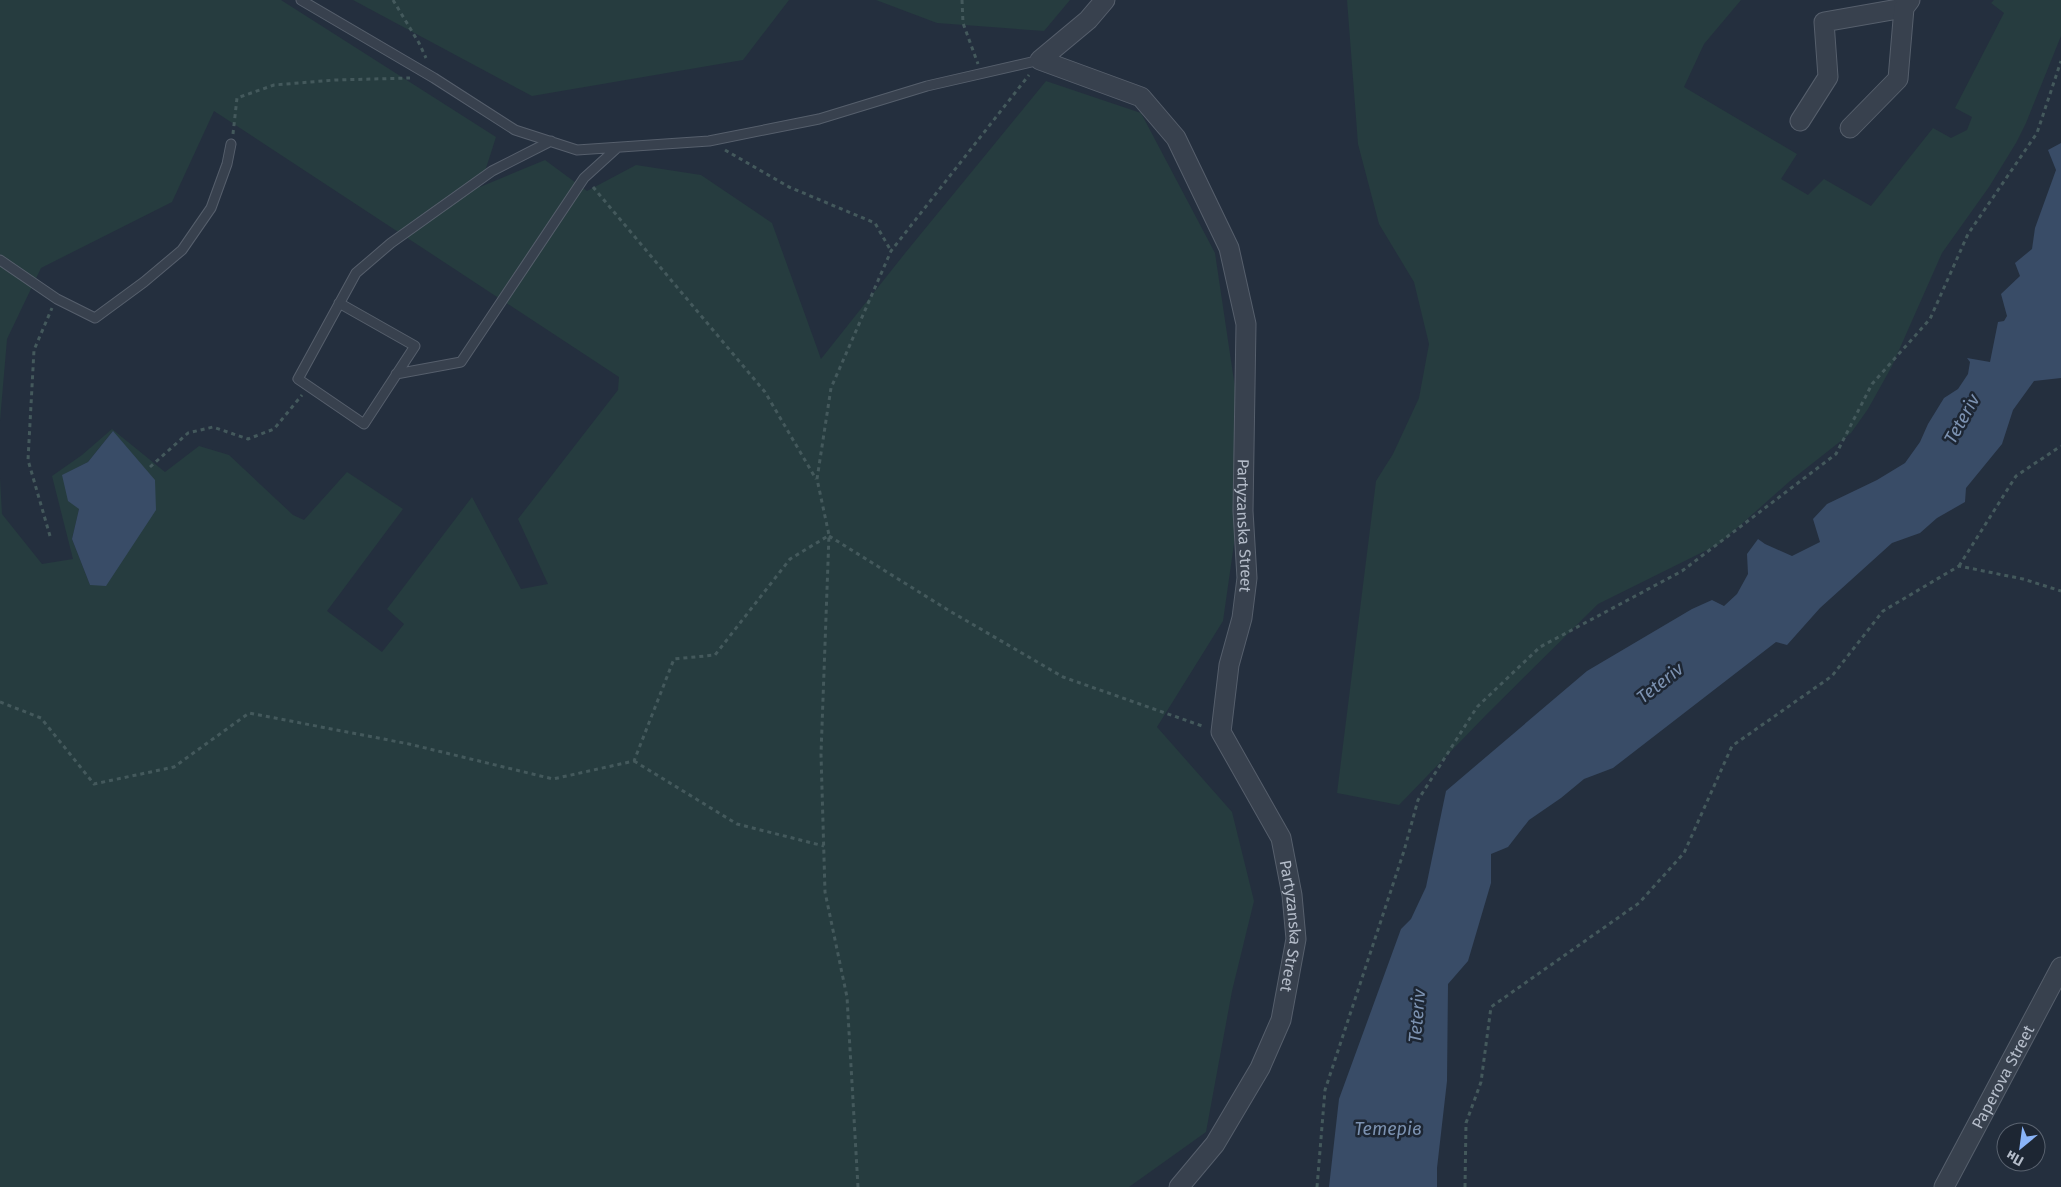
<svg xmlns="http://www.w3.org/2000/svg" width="2061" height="1187" viewBox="0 0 2061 1187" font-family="'Fira Sans',sans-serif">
<rect width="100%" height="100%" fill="#242f3e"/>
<path fill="#263c3f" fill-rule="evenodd" d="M0,0H281L496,137L480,187L545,160L587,191L636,165L701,175L772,223L821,359L906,252L1046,81L1141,113L1215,253L1236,394L1234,544L1223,621L1157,727L1232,812L1254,901L1232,991L1206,1132L1129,1187H0V478L2,514L42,564L73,559L52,476L82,455L112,429L165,472L199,446L229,455L293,515L304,520L347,472L403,509L327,611L382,652L404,624L387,609L472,497L521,589L548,584L518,519L618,390L619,377L214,111L172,202L41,268L7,339L0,421ZM113,431L90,585L72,539L79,509L63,475L88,462Z
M353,0H789L743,60L532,96Z
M876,0H1070L1044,31L937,23Z
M1347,0H1741L1704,44L1684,87L1797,154L1781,179L1808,195L1824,179L1871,206L1933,128L1951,138L1967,130L1972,117L1955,108L2004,13L1991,3L1994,0H2061V36L2026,123L2016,143L1989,187L1942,253L1892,366L1868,409L1851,433L1790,481L1719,544L1598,604L1486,715L1399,805L1337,793L1376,481L1393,454L1419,398L1429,344L1414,282L1379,224L1358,144Z"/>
<path fill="#394c67" d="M2061,143V378L2034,381L2013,410L2002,444L1966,488L1965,502L1937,518L1920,533L1892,543L1820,608L1787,645L1776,642L1613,768L1584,779L1561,798L1529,820L1508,847L1491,854V883L1468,961L1448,984L1447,1081L1437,1168V1187H1329L1339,1099L1401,929L1411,919L1426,887L1446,791L1587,671L1692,609L1712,600L1724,606L1737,594L1748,574L1747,554L1758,539L1765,544L1792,556L1820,542L1813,519L1827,504L1877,480L1905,463L1920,442L1928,424L1944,398L1958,389L1968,374L1970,362L1967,358L1990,362L1998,322L2004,321L2007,316L2001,294L2020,276L2015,263L2032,249L2035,228L2056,170L2048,150Z
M113,431L155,480L156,510L106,586L90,585L72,539L79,509L68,501L62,475L88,462Z"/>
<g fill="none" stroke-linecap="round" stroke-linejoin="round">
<defs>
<path id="service" d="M301,0L434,78L515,130L577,150L709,141L819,119L927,86L1040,60
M0,260L57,299L95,318L144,282L182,250L211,208L227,164L231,144
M339,303L415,346L364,424L298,379L356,273L391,243L492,171L551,141
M396,374L461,362L584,178L617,148"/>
<g id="minor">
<path id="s1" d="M1105,0L1088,20L1040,60L1141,97L1176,138L1229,248L1246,324L1243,511L1247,578L1242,618L1229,665L1221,732L1281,838L1292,895L1296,939L1281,1020L1260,1068L1215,1144L1179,1187"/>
<path d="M1800,121L1828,77L1824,22L1904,8"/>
<path d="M1850,128L1898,79L1904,8L1910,0"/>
<path id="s2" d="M1944,1187L2061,967"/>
</g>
</defs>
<use href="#service" stroke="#565f6c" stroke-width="11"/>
<use href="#minor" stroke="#565f6c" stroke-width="21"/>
<path stroke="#44595c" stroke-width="3" stroke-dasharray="4 4" stroke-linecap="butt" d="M393,0L419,43L426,58
M962,0L963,23L978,64
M233,134L237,98L274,85L335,80L410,78
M725,150L789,187L875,223L891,251
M593,187L765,392L816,479
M150,467L188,433L213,427L248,439L274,429L302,395
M50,536L28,460L34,350L52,308
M829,536L948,610L1063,677L1205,727
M1959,566L2016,476L2061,446
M0,702L41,718L94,784L174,767L249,713L409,744L553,779L634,761L674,659L715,655L790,559L828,536
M634,761L737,824L824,846
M858,1187L847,997L825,892L821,754L829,535L817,479L831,388L891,251L1029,75
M1317,1187L1325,1090L1404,851L1418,800L1477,707L1540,647L1682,571L1836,454L1872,384L1930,319L1968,234L2037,133L2061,61
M1465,1187L1466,1123L1481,1082L1491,1007L1639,903L1684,853L1732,746L1832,676L1883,611L1959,566L2023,579L2061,591"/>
<use href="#service" stroke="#38414e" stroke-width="9"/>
<use href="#minor" stroke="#38414e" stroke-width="19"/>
</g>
<g text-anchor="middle" stroke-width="5" stroke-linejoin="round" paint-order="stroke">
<g font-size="16" fill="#b4bcc9" stroke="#1d2633">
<text dy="6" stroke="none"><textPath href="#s1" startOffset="652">Partyzanska Street</textPath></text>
<text dy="6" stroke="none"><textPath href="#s1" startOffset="1072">Partyzanska Street</textPath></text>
<text dy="6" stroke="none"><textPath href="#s2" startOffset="125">Paperova Street</textPath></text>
</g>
<g font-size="18" font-style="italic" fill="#7c92b1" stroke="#1d2633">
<text transform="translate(1962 419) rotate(-61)" y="6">Teteriv</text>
<text transform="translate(1660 683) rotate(-38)" y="6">Teteriv</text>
<text transform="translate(1417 1016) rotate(-85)" y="6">Teteriv</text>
<text x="1388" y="1135">Тетерів</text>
</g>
</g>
<g transform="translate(2021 1147) rotate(209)"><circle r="24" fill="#1d2633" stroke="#59626f"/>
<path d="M0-4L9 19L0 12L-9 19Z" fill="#8ab4f8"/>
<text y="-8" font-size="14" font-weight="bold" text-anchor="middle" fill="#b4bcc9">Пн</text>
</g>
</svg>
